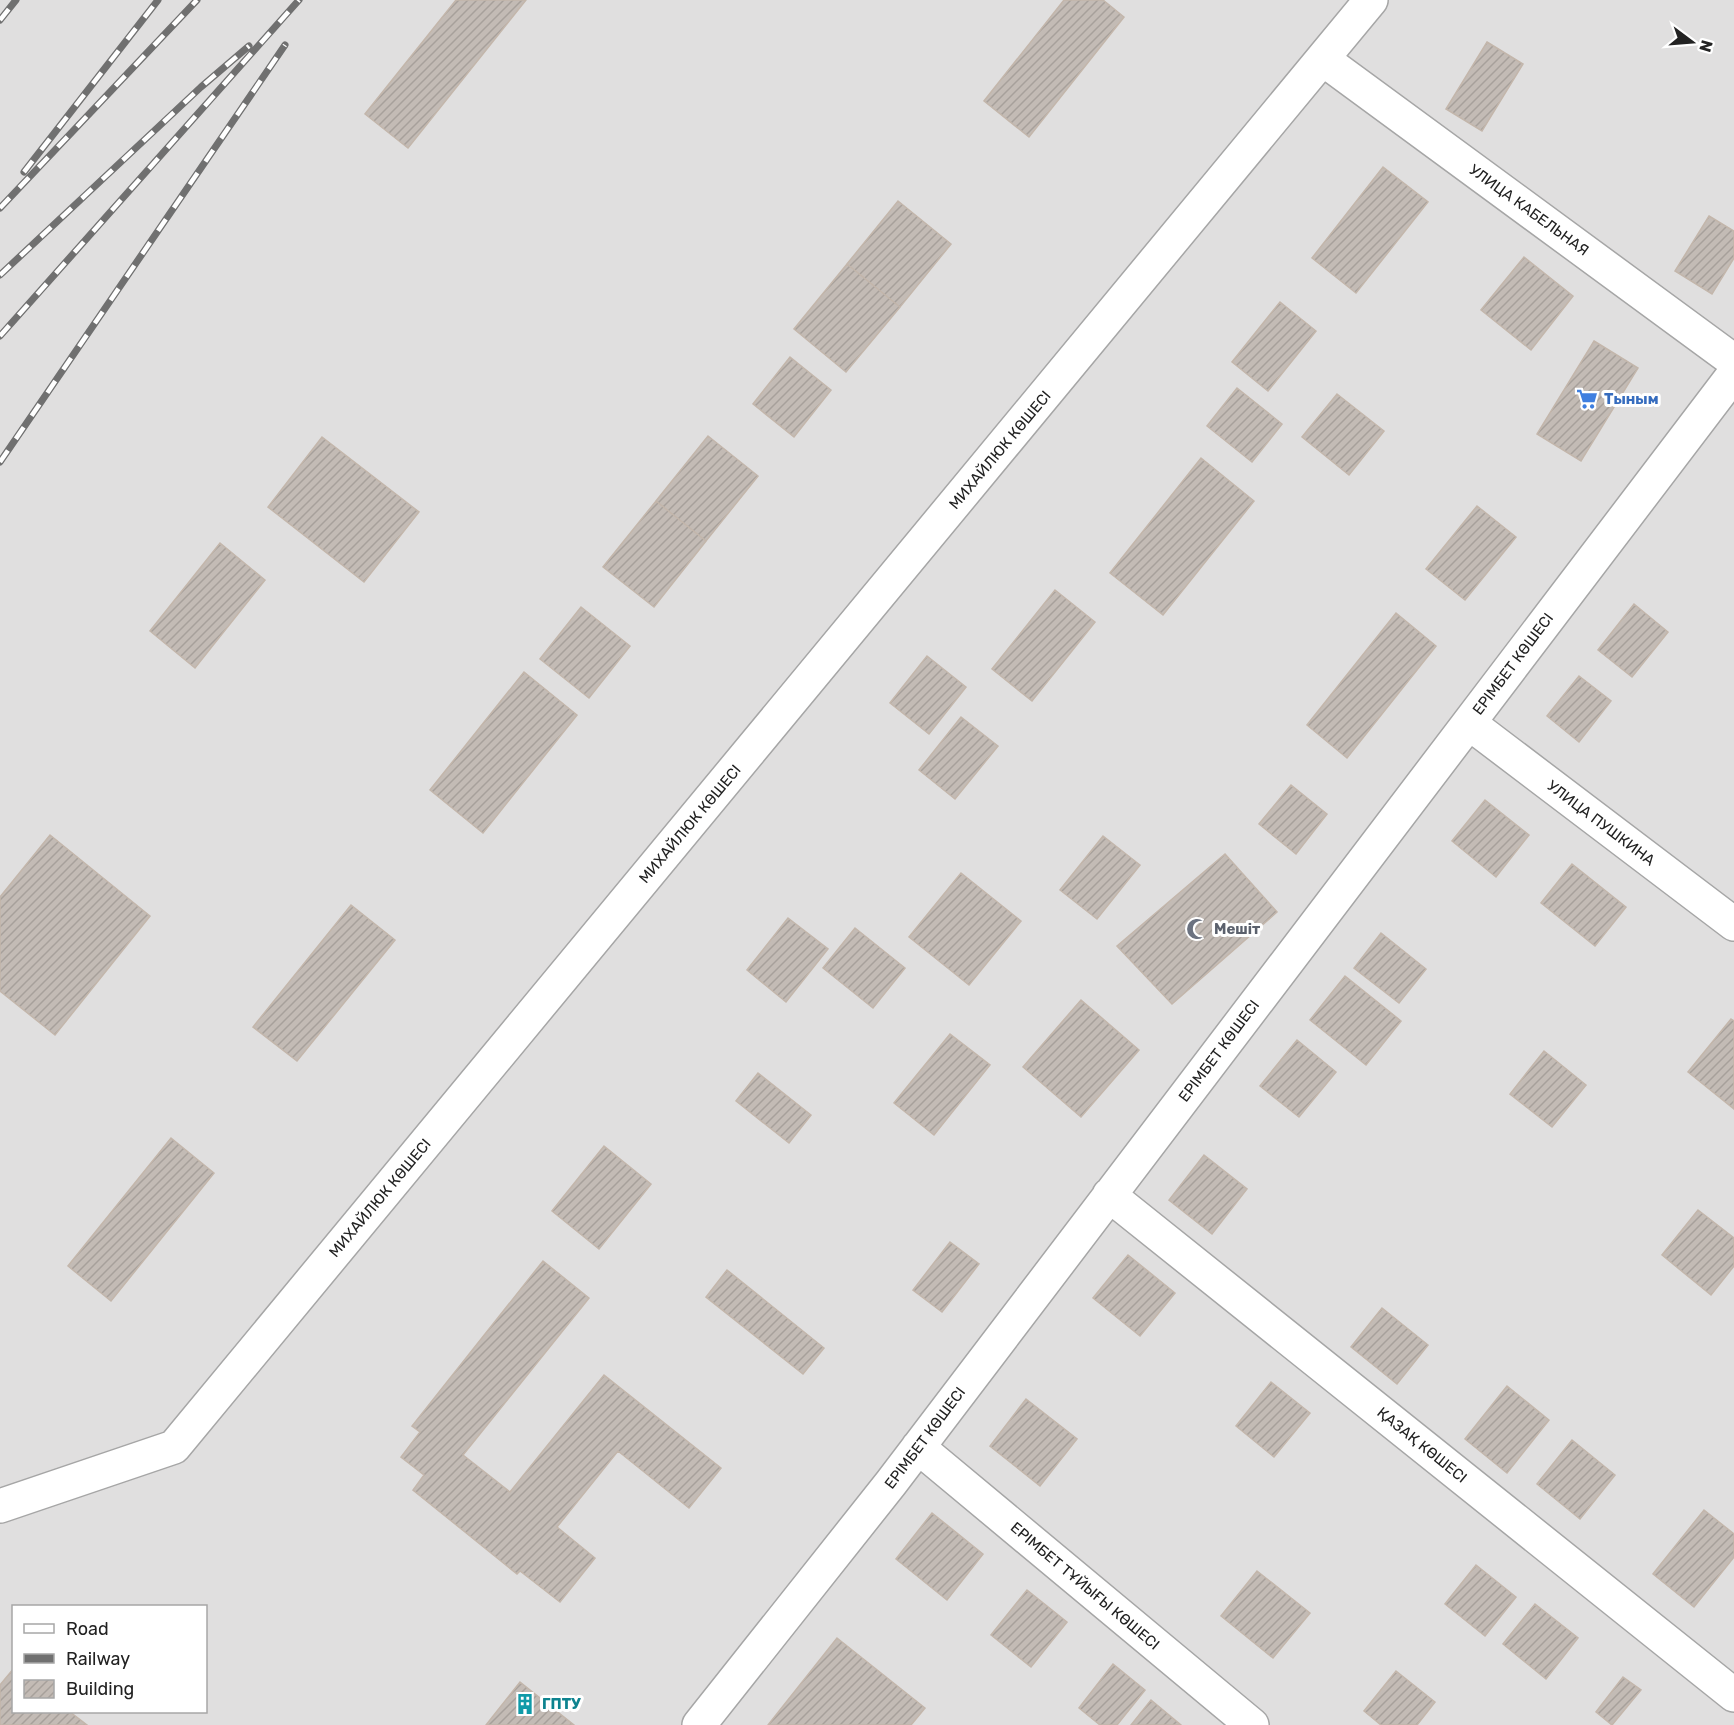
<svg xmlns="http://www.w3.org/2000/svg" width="1734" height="1725" viewBox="0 0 1734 1725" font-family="Rubik,sans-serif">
<defs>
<pattern id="building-hatch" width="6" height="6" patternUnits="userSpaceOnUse" patternTransform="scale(1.5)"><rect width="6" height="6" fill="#c3bbb5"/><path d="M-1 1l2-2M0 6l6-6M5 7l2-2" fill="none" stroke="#a7a09b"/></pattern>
</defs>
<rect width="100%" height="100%" fill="#f2efe9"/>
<path fill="#e0dfdf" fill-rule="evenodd" d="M0,0H1734V1725H0ZM14,1606H206V1712H14Z"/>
<path fill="url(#building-hatch)" stroke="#c3b6ab" stroke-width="1.5" d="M456,0H526L408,148L365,114Z
M1064,0H1103L1124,17L1029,137L984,101Z
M1487,42L1523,64L1482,131L1446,109Z
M1383,167L1428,202L1356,293L1312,258Z
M898,201L951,244L900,307L847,264Z
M1709,216L1734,231V258L1712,294L1675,271Z
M1524,257L1573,296L1531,350L1481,310Z
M847,264L900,307L846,372L794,329Z
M1280,302L1316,331L1268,391L1232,362Z
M1594,341L1638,368L1581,461L1537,434Z
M790,357L831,390L794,437L753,404Z
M1237,388L1282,424L1252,462L1207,426Z
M1337,394L1384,431L1349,475L1302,437Z
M708,436L758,476L706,541L656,501Z
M322,437L419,512L364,582L268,507Z
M1201,458L1254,501L1163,615L1110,573Z
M656,501L706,541L654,607L603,567Z
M1477,506L1516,537L1465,600L1426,569Z
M220,543L265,580L195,668L150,631Z
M1055,590L1095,622L1032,701L992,669Z
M1634,604L1668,632L1632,677L1598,650Z
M581,607L630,646L589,698L540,659Z
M1396,613L1436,646L1347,758L1307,725Z
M927,656L966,687L929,734L890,703Z
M524,672L577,715L483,833L430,790Z
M1579,676L1611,701L1579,742L1547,716Z
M961,717L998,746L955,799L919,770Z
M1291,785L1327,814L1296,854L1259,824Z
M1485,800L1529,835L1496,877L1452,841Z
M50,835L150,916L55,1035L0,991V897Z
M1103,836L1140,865L1097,919L1060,890Z
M1225,854L1277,912L1172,1004L1117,946Z
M1572,864L1626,907L1595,946L1541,903Z
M961,873L1021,921L969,985L909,937Z
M351,905L395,940L297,1061L253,1027Z
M788,918L828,949L786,1002L747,970Z
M855,928L905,968L873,1008L823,968Z
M1381,933L1426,969L1399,1003L1354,968Z
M1345,976L1401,1021L1366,1065L1310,1020Z
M1081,1000L1139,1050L1081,1117L1023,1067Z
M1731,1019L1734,1021V1109L1688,1072Z
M950,1034L990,1065L934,1135L894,1103Z
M1297,1040L1336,1072L1299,1117L1260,1086Z
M1544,1051L1586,1085L1552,1127L1510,1094Z
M758,1073L811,1115L789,1143L736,1101Z
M171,1138L214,1173L111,1301L68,1266Z
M604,1146L651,1184L599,1249L552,1211Z
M1204,1155L1247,1189L1212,1234L1169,1200Z
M1698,1210L1734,1238V1266L1711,1295L1662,1255Z
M950,1242L979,1264L942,1312L913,1290Z
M1128,1255L1175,1293L1140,1336L1093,1298Z
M543,1261L589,1298L463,1455L510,1492L604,1375L721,1468L689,1508L618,1451L557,1527L595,1558L560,1602L520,1571L517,1574L413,1490L424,1475L401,1457L420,1432L412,1426Z
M727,1270L824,1348L803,1374L706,1297Z
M1382,1308L1428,1345L1397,1384L1351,1347Z
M1271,1382L1310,1413L1274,1457L1236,1426Z
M1507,1386L1549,1420L1507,1473L1465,1439Z
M1026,1399L1077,1439L1040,1486L990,1446Z
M1572,1440L1615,1475L1580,1519L1537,1484Z
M1704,1510L1734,1534V1557L1694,1607L1653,1574Z
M932,1513L983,1554L947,1600L896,1559Z
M1476,1565L1516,1597L1485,1636L1445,1604Z
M1257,1571L1310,1613L1273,1658L1221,1616Z
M1027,1590L1067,1622L1031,1667L991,1635Z
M1535,1604L1578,1638L1546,1679L1503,1644Z
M837,1638L925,1708L911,1725H768Z
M1113,1664L1145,1690L1117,1725H1100L1079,1708Z
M14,1668V1712H70L87,1725H0V1685Z
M1396,1671L1435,1702L1417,1725H1381L1364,1711Z
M1623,1677L1641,1690L1612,1725L1596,1712Z
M520,1682L574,1725H486Z
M1151,1700L1181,1725H1131Z"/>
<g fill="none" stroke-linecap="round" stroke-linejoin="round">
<defs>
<path id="minor" d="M1324,60L1734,361
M1469,723L1734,924
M1109,1195L1734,1695
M918,1447L1252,1725
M0,1506L174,1447L1371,0
M699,1725L891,1483L1734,374"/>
</defs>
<use href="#minor" stroke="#a6a6a6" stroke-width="36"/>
<use href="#minor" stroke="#fff" stroke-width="33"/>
<defs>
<path id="rail" d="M0,20L16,0
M24,172L158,0
M0,208L197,0
M0,275L201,87L249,46
M0,336L299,0
M0,462L285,45"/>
</defs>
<use href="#rail" stroke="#707070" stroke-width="7"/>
<use href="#rail" stroke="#fff" stroke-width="4.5" stroke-dasharray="14" stroke-linecap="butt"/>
</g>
<defs>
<symbol id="supermarket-bare" viewBox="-9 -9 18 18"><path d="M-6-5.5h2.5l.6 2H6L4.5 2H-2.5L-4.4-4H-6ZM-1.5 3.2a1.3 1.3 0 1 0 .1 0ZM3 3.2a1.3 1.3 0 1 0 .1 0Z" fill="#3f7fe0" stroke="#fff" stroke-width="2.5" paint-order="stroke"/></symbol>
<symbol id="mosque-bare" viewBox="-9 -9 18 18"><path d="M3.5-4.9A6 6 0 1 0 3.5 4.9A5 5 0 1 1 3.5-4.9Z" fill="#6b7280" stroke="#fff" stroke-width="2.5" paint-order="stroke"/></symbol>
<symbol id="building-bare" viewBox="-9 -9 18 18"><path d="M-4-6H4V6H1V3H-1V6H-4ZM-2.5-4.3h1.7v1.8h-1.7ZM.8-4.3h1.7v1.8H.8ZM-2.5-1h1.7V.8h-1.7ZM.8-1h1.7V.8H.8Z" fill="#0f9aa8" stroke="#fff" stroke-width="2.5" paint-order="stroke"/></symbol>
</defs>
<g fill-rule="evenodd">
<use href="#supermarket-bare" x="1572" y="384" width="30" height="30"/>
<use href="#mosque-bare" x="1182" y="914" width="30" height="30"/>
<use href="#building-bare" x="510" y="1689" width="30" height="30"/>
</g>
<g text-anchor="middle" stroke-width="6" stroke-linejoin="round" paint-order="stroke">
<g font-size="15" fill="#222" stroke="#fff">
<text transform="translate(1529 210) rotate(36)" y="5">УЛИЦА КАБЕЛЬНАЯ</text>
<text transform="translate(1000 450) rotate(-50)" y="5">МИХАЙЛЮК КӨШЕСІ</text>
<text transform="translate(1513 664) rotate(-53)" y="5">ЕРІМБЕТ КӨШЕСІ</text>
<text transform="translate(1601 823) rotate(37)" y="5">УЛИЦА ПУШКИНА</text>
<text transform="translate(690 824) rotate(-50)" y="5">МИХАЙЛЮК КӨШЕСІ</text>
<text transform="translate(1219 1051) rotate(-53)" y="5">ЕРІМБЕТ КӨШЕСІ</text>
<text transform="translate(380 1198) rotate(-50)" y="5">МИХАЙЛЮК КӨШЕСІ</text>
<text transform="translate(925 1438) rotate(-53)" y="5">ЕРІМБЕТ КӨШЕСІ</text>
<text transform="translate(1422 1445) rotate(39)" y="5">ҚАЗАҚ КӨШЕСІ</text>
<text transform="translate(1085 1586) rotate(40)" y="5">ЕРІМБЕТ ТҰЙЫҒЫ КӨШЕСІ</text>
</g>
<g font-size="15" font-weight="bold" fill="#366cbe" stroke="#fff" text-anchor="start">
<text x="1604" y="404">Тыным</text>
</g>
<g font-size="15" font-weight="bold" fill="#5b616d" stroke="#fff" text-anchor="start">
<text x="1214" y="934">Мешіт</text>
</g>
<g font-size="15" font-weight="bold" fill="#0d838f" stroke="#fff" text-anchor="start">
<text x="542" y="1709">ГПТУ</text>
</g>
</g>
<rect x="12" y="1605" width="195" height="108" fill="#ffffff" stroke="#a7a7a7" stroke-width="1.5"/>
<rect x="24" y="1624" width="30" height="9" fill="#ffffff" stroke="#a7a7a7" stroke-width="1.5"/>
<text x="66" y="1635" font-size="18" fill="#222222">Road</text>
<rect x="24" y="1654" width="30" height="9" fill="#707070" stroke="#a7a7a7" stroke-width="1.5"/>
<text x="66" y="1665" font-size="18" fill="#222222">Railway</text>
<rect x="24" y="1680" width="30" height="18" fill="url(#building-hatch)" stroke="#a7a7a7" stroke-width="1.5"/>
<text x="66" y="1695" font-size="18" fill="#222222">Building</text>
<g transform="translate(1692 42) rotate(106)" stroke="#ffffff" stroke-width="4.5" paint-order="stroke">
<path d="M0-4.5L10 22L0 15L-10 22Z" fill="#222222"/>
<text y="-9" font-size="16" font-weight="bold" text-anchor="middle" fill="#222222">N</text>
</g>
</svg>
